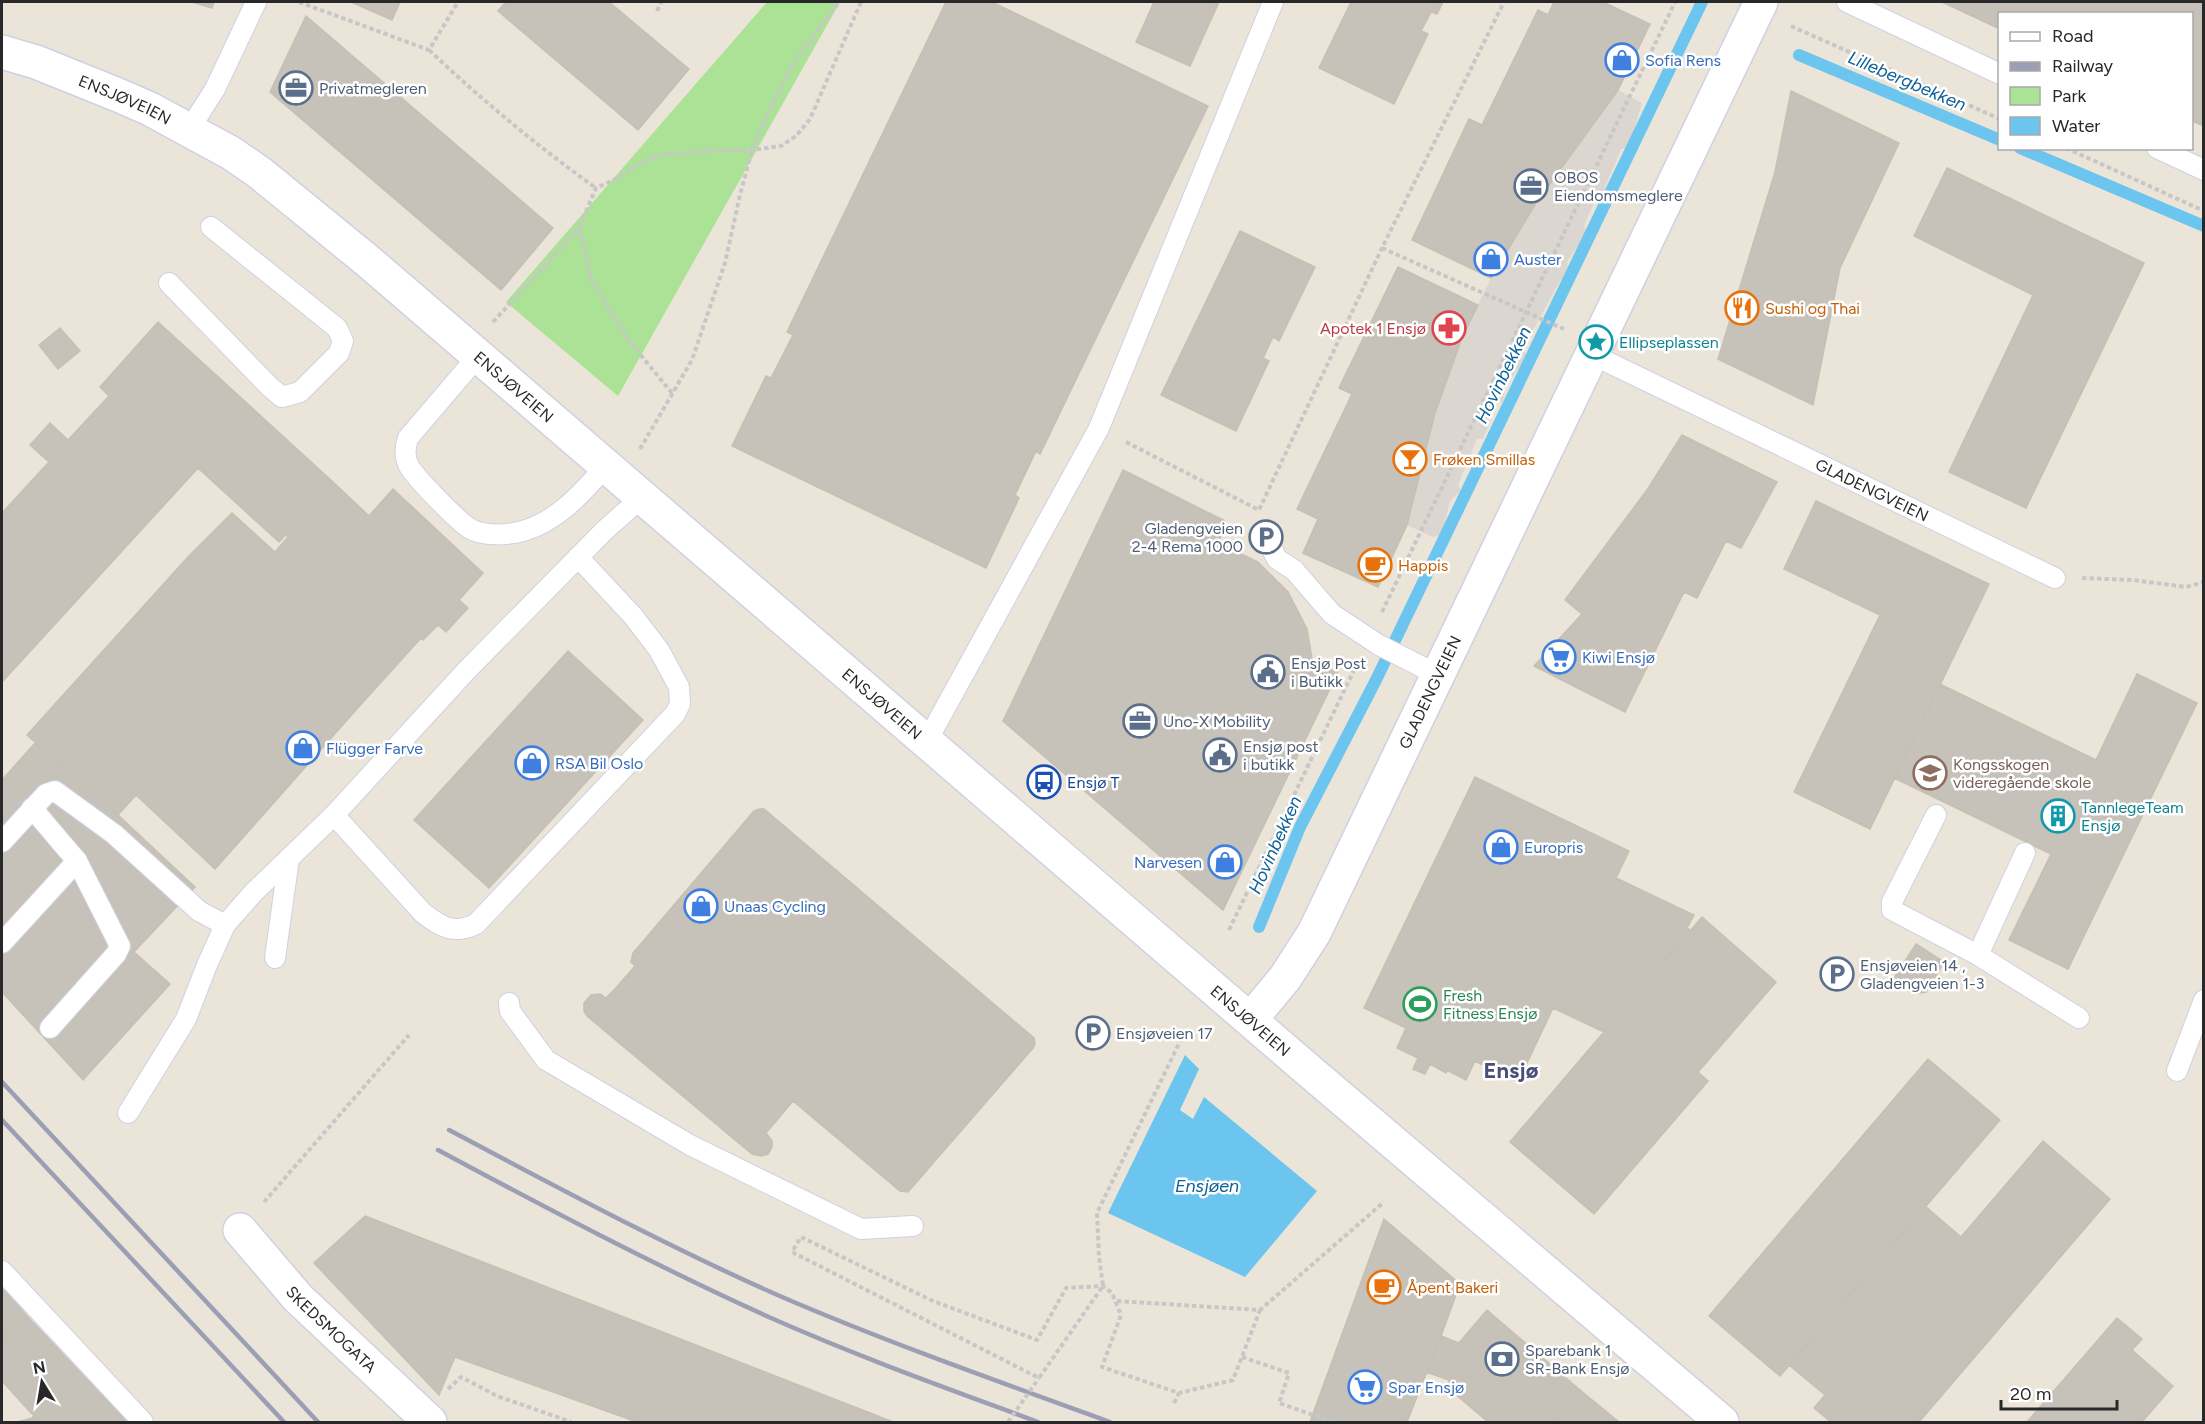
<svg xmlns="http://www.w3.org/2000/svg" width="2205" height="1424" viewBox="0 0 2205 1424" font-family="Figtree,sans-serif">
<rect width="100%" height="100%" fill="#ebe4d9"/>
<path fill="#abe295" d="M767,2H840L618,396L506,302Z"/>
<path fill="#dbd7d0" d="M1618,90L1642,103L1629,148L1621,149L1602,195L1598,194L1584,225L1588,233L1568,260L1566,278L1561,279L1523,348L1528,357L1506,385L1503,402L1496,403L1486,421L1489,425L1483,439H1477L1458,485L1461,490L1450,501L1442,535L1433,537L1407,525L1435,413L1462,338L1491,278L1536,203Z"/>
<path fill="#6bc5ee" d="M1185,1055L1199,1069L1180,1110L1193,1119L1204,1097L1317,1191L1245,1277L1108,1213Z"/>
<g fill="none" stroke-linecap="round" stroke-linejoin="round">
<path stroke="#6bc5ee" stroke-width="12" d="M1799,55L2000,140
M2020,148L2204,226
M1259,927L1300,827L1376,680L1702,2"/>
</g>
<path fill="#c6c1b9" stroke="#c6c0b3" stroke-width="1.5" d="M192,2H214L212,8Z
M351,2H400L392,20Z
M506,2H609L689,69L638,130L498,11Z
M946,2H992L1208,106L1040,454L1036,451L1015,495L1019,498L986,568L732,446L766,376L771,378L793,335L787,332Z
M1154,2H1219L1190,66L1136,42Z
M1351,2H1443L1437,14L1431,12L1421,31L1428,34L1394,104L1319,68Z
M1554,2H1603L1650,24L1618,90L1536,203L1491,278L1412,240L1469,119L1482,125L1538,10L1548,15Z
M1942,2H2204V126L2192,121V14H2000V29Z
M306,16L553,228L501,290L270,92Z
M1791,91L1899,143L1840,268L1813,405L1718,359L1775,172Z
M1947,168L2144,263L2026,508L1949,472L2033,295L1914,236Z
M1240,231L1315,267L1279,341L1273,337L1263,358L1269,361L1236,431L1161,395Z
M1398,267L1478,305L1462,338L1435,413L1407,525L1378,587L1303,553L1318,519L1297,509L1352,394L1339,388Z
M158,322L333,482L279,542L198,468L2,682V513L49,462L30,445L50,423L68,440L109,396L100,387Z
M60,328L80,351L58,369L39,345Z
M1682,435L1777,482L1741,548L1726,541L1697,598L1684,592L1625,712L1534,666L1582,614L1565,600L1647,490Z
M1123,470L1225,521L1219,543L1258,562L1288,592L1307,629L1314,671L1339,670L1223,910L1003,721Z
M333,482L369,516L393,489L483,573L459,600L468,608L446,632L438,625L423,640L421,638L356,710L187,558L232,513L275,552L288,537L286,535Z
M1816,501L1989,584L1870,829L1794,792L1880,615L1784,569Z
M187,558L356,710L215,869L136,795L118,815L27,735Z
M568,651L643,720L489,888L414,820Z
M2137,674L2197,703L2068,969L2009,940L2051,854L1894,778L1940,684L2096,760Z
M35,743L118,815L195,887L134,952L170,984L83,1080L2,992V780Z
M1475,777L1629,851L1616,878L1694,915L1687,928L1690,930L1604,1032L1553,1008L1518,1082L1475,1061L1466,1080L1447,1070L1446,1073L1430,1064L1425,1074L1413,1069L1418,1058L1397,1048L1406,1028L1364,1008Z
M759,809H764L1034,1038L1035,1044L1033,1048L908,1192L900,1191L793,1101L766,1133L772,1141V1147L768,1154L761,1156L752,1154L587,1016L584,1011V1003L591,995L600,994L606,998L615,989L635,966L631,962L633,953L754,811Z
M1702,917L1776,982L1698,1072L1708,1081L1594,1214L1510,1142Z
M1916,944L1944,962L1926,992L1914,994L1892,981Z
M1928,1059L2000,1120L1780,1376L1709,1316Z
M2043,1141L2110,1199L1919,1422H1831L1814,1408L1825,1395L1789,1365L1925,1206L1961,1237Z
M365,1216L893,1422H637L455,1357L439,1395L314,1263Z
M1384,1219L1460,1284L1441,1336L1407,1422H1310Z
M2,1288L27,1316L2,1337Z
M1487,1310L1580,1390L1554,1422H1488L1447,1387L1449,1380L1426,1372L1441,1336L1459,1343Z
M27,1316L78,1370L31,1413L2,1381V1337Z
M2117,1318L2142,1339L2132,1350L2173,1386L2142,1422H2027Z
M78,1370L127,1422H35L32,1418L34,1415L31,1413Z
M1580,1390L1619,1422H1554Z
M32,1418L35,1422H17Z"/>
<g fill="none" stroke-linecap="round" stroke-linejoin="round">
<defs>
<g id="lane">
<path d="M1847,2L2000,74"/>
<path d="M189,130L215,89L256,2"/>
<path d="M2157,148L2204,170"/>
<path d="M169,283L270,387L282,397L300,392L339,353L343,341L337,328L211,227"/>
<path id="s1" d="M1593,355L2055,578"/>
<path d="M478,356L408,438C405,447 404,455 408,464C412,475 458,521 469,528C483,537 508,535 523,531C558,521 583,492 606,466"/>
<path d="M1266,537L1277,559L1294,570L1332,614L1379,645L1438,675"/>
<path d="M927,741L1099,428L1273,2"/>
<path d="M32,808L77,861L120,946L116,954L50,1028"/>
<path d="M334,815L423,913C441,927 454,935 476,924L675,714L680,704L679,687L659,650L633,616L578,557"/>
<path d="M1936,815L1892,902V910L1978,955L2079,1018"/>
<path d="M2,842L46,794L55,791L114,834L199,911L225,925"/>
<path d="M2,943L77,861"/>
<path d="M1978,955L2025,853"/>
<path d="M275,958L289,858"/>
<path d="M509,1003L510,1011L546,1060L690,1145L861,1229L913,1226"/>
<path d="M2177,1071L2204,1000"/>
<path d="M128,1113L186,1019L207,965L225,925L253,893L334,815L466,671L605,530L641,498"/>
<path d="M2,1271L143,1422"/>
</g>
<g id="street">
<path id="s2" d="M240,1230L298,1298L430,1422"/>
</g>
<g id="secondary">
<path id="s3" d="M2,52L36,62L118,95L150,109L231,153L260,173L369,262L1307,1069L1722,1422"/>
<path id="s4" d="M1251,1019L1285,978L1314,933L1761,2"/>
</g>
</defs>
<use href="#lane" stroke="#cfd1e1" stroke-width="22"/>
<use href="#street" stroke="#cfd1e1" stroke-width="36"/>
<use href="#secondary" stroke="#cfd1e1" stroke-width="36"/>
<path stroke="#c7c7c7" stroke-width="4" stroke-dasharray="4.5 3" stroke-linecap="butt" d="M299,2L429,50L458,2
M657,11L661,2
M1791,26L2000,119
M429,50C482,100 537,146 596,188
M2066,148L2204,211
M1382,248L1564,329
M493,322L579,228
M672,393L629,341L592,281L579,228L596,188L620,177L644,161L667,154L709,151L752,150L781,146L796,136L810,119L861,2
M1126,442L1259,510L1382,248L1504,2
M640,449L692,360L725,263L740,195L752,150L769,110L794,62L839,2
M2082,578L2133,580L2186,587L2204,582
M1382,612L1675,2
M1229,930L1356,666
M1185,1031L1097,1213L1099,1257L1103,1286L1039,1378L792,1252L801,1237L933,1301L1037,1340L1066,1288L1103,1286L1112,1293L1121,1315L1102,1367L1179,1393L1233,1380L1260,1310
M264,1202L409,1035
M1117,1301L1260,1310L1384,1202
M1242,1357L1289,1373L1279,1403L1333,1422
M448,1389L461,1377L497,1396L571,1422
M1174,1403L1179,1393"/>
<use href="#lane" stroke="#fff" stroke-width="20"/>
<use href="#street" stroke="#fff" stroke-width="33"/>
<use href="#secondary" stroke="#fff" stroke-width="33"/>
<path stroke="#9c9eb3" stroke-width="4.5" d="M2,1082L318,1422
M2,1120L284,1422
M449,1130C559,1188 668,1247 782,1297C889,1343 1000,1382 1110,1422
M438,1150C548,1209 658,1267 771,1318C859,1357 949,1389 1038,1422"/>
<path stroke="#c7c7c7" stroke-width="4" stroke-dasharray="4.5 3" stroke-linecap="butt" d="M1008,1422L1039,1378"/>
</g>
<defs>
<symbol id="shop-ring" viewBox="-11 -11 22 22"><circle r="9.5" fill="#fff" stroke="#3f7fe0" stroke-width="1.5"/><path d="M-5-2.5h2.3a2.7 3.5 0 0 1 5.4 0H5L5.5 6h-11ZM-1.5-2.5h3a1.5 2.3 0 0 0-3 0Z" fill="#3f7fe0"/></symbol>
<symbol id="office-ring" viewBox="-11 -11 22 22"><circle r="9.5" fill="#fff" stroke="#5c6f8a" stroke-width="1.5"/><path d="M-6-3h4V-5.5h4V-3h4V5H-6ZM-1-4.5V-3h2v-1.5ZM-6 0V1H6V0Z" fill="#5c6f8a"/></symbol>
<symbol id="restaurant-ring" viewBox="-11 -11 22 22"><circle r="9.5" fill="#fff" stroke="#e8710a" stroke-width="1.5"/><path d="M-5-6h1v4h1v-4h1v4h1v-4h1v5L-1.5 .5V6h-2V.5L-5-1ZM5-6V6H3V1.5H1.5Q1.5-4 5-6Z" fill="#e8710a"/></symbol>
<symbol id="pharmacy-ring" viewBox="-11 -11 22 22"><circle r="9.5" fill="#fff" stroke="#e0444e" stroke-width="1.5"/><path d="M-2-6h4v4h4v4h-4v4h-4v-4h-4v-4h4Z" fill="#e0444e"/></symbol>
<symbol id="sight-ring" viewBox="-11 -11 22 22"><circle r="9.5" fill="#fff" stroke="#0f9aa8" stroke-width="1.5"/><path d="M0-6L1.8-2.2L6-1.7L2.9 1.2L3.7 5.4L0 3.3L-3.7 5.4L-2.9 1.2L-6-1.7L-1.8-2.2Z" fill="#0f9aa8"/></symbol>
<symbol id="bar-ring" viewBox="-11 -11 22 22"><circle r="9.5" fill="#fff" stroke="#e8710a" stroke-width="1.5"/><path d="M-6-5H6L.8 .8V4.5H3.5V6h-7V4.5H-.8V.8Z" fill="#e8710a"/></symbol>
<symbol id="parking-ring" viewBox="-11 -11 22 22"><circle r="9.5" fill="#fff" stroke="#5c6f8a" stroke-width="1.5"/><path d="M-3.5-5.5H1a3.5 3.5 0 0 1 0 7H-1V5.5H-3.5ZM-1-3.4V-.6H.8a1.4 1.4 0 0 0 0-2.8Z" fill="#5c6f8a"/></symbol>
<symbol id="cafe-ring" viewBox="-11 -11 22 22"><circle r="9.5" fill="#fff" stroke="#e8710a" stroke-width="1.5"/><path d="M-5.5-4.5H6V0H3Q3 3.5 0 3.5H-2.5Q-5.5 3.5-5.5 0ZM3-3.2v2h1.7v-2ZM-6 4.5H4V6H-6Z" fill="#e8710a"/></symbol>
<symbol id="supermarket-ring" viewBox="-11 -11 22 22"><circle r="9.5" fill="#fff" stroke="#3f7fe0" stroke-width="1.5"/><path d="M-6-5.5h2.5l.6 2H6L4.5 2H-2.5L-4.4-4H-6ZM-1.5 3.2a1.3 1.3 0 1 0 .1 0ZM3 3.2a1.3 1.3 0 1 0 .1 0Z" fill="#3f7fe0"/></symbol>
<symbol id="civic-ring" viewBox="-11 -11 22 22"><circle r="9.5" fill="#fff" stroke="#5c6f8a" stroke-width="1.5"/><path d="M-.6-6.5H3V-4.5H.6V-3L4-1V1h2V6H-6V1h2V-1L-.6-3ZM-1.2 2.5V6h2.4V2.5Z" fill="#5c6f8a"/></symbol>
<symbol id="school-ring" viewBox="-11 -11 22 22"><circle r="9.5" fill="#fff" stroke="#8d6e63" stroke-width="1.5"/><path d="M0-5L7-2L0 1L-7-2ZM-4 1L0 2.5L4 1V4Q0 6-4 4Z" fill="#8d6e63"/></symbol>
<symbol id="bus-ring" viewBox="-11 -11 22 22"><circle r="9.5" fill="#fff" stroke="#1a4fb4" stroke-width="1.5"/><path d="M-5-6H5V4H4V6H2V4H-2V6H-4V4H-5ZM-3.5-4V0h7V-4ZM-3.5 1.2v1.5H-2V1.2ZM2 1.2v1.5H3.5V1.2Z" fill="#1a4fb4"/></symbol>
<symbol id="building-ring" viewBox="-11 -11 22 22"><circle r="9.5" fill="#fff" stroke="#0f9aa8" stroke-width="1.5"/><path d="M-4-6H4V6H1V3H-1V6H-4ZM-2.5-4.3h1.7v1.8h-1.7ZM.8-4.3h1.7v1.8H.8ZM-2.5-1h1.7V.8h-1.7ZM.8-1h1.7V.8H.8Z" fill="#0f9aa8"/></symbol>
<symbol id="stadium-ring" viewBox="-11 -11 22 22"><circle r="9.5" fill="#fff" stroke="#2e9e5b" stroke-width="1.5"/><path d="M0-5a6.5 5 0 1 0 0 10a6.5 5 0 1 0 0-10ZM-3.5-1.8h7v3.6h-7Z" fill="#2e9e5b"/></symbol>
<symbol id="bank-ring" viewBox="-11 -11 22 22"><circle r="9.5" fill="#fff" stroke="#5c6f8a" stroke-width="1.5"/><path d="M-6-4H6V4H-6ZM0-2.3a2.3 2.3 0 1 0 0 4.6a2.3 2.3 0 1 0 0-4.6Z" fill="#5c6f8a"/></symbol>
</defs>
<g fill-rule="evenodd">
<use href="#shop-ring" x="1603" y="41" width="38" height="38"/>
<use href="#office-ring" x="277" y="69" width="38" height="38"/>
<use href="#office-ring" x="1512" y="167" width="38" height="38"/>
<use href="#shop-ring" x="1472" y="240" width="38" height="38"/>
<use href="#restaurant-ring" x="1723" y="289" width="38" height="38"/>
<use href="#pharmacy-ring" x="1430" y="309" width="38" height="38"/>
<use href="#sight-ring" x="1577" y="323" width="38" height="38"/>
<use href="#bar-ring" x="1391" y="440" width="38" height="38"/>
<use href="#parking-ring" x="1247" y="518" width="38" height="38"/>
<use href="#cafe-ring" x="1356" y="546" width="38" height="38"/>
<use href="#supermarket-ring" x="1540" y="638" width="38" height="38"/>
<use href="#civic-ring" x="1249" y="653" width="38" height="38"/>
<use href="#office-ring" x="1121" y="702" width="38" height="38"/>
<use href="#shop-ring" x="284" y="729" width="38" height="38"/>
<use href="#civic-ring" x="1201" y="736" width="38" height="38"/>
<use href="#shop-ring" x="513" y="744" width="38" height="38"/>
<use href="#school-ring" x="1911" y="754" width="38" height="38"/>
<use href="#bus-ring" x="1025" y="763" width="38" height="38"/>
<use href="#building-ring" x="2039" y="797" width="38" height="38"/>
<use href="#shop-ring" x="1482" y="828" width="38" height="38"/>
<use href="#shop-ring" x="1206" y="843" width="38" height="38"/>
<use href="#shop-ring" x="682" y="887" width="38" height="38"/>
<use href="#parking-ring" x="1818" y="955" width="38" height="38"/>
<use href="#stadium-ring" x="1401" y="985" width="38" height="38"/>
<use href="#parking-ring" x="1074" y="1014" width="38" height="38"/>
<use href="#cafe-ring" x="1365" y="1268" width="38" height="38"/>
<use href="#bank-ring" x="1483" y="1340" width="38" height="38"/>
<use href="#supermarket-ring" x="1346" y="1368" width="38" height="38"/>
</g>
<g text-anchor="middle" stroke-width="5" stroke-linejoin="round" paint-order="stroke">
<g font-size="16" fill="#366cbe" stroke="#fff" text-anchor="start">
<text x="1645" y="66">Sofia Rens</text>
<text x="1514" y="265">Auster</text>
<text x="1582" y="663">Kiwi Ensjø</text>
<text x="326" y="754">Flügger Farve</text>
<text x="555" y="769">RSA Bil Oslo</text>
<text x="1524" y="853">Europris</text>
<text x="1202" y="868" text-anchor="end">Narvesen</text>
<text x="724" y="912">Unaas Cycling</text>
<text x="1388" y="1393">Spar Ensjø</text>
</g>
<g font-size="16" fill="#4e5e75" stroke="#fff" text-anchor="start">
<text x="319" y="94">Privatmegleren</text>
<text x="1554" y="183">OBOS<tspan x="1554" dy="18">Eiendomsmeglere</tspan></text>
<text x="1243" y="534" text-anchor="end">Gladengveien<tspan x="1243" dy="18">2-4 Rema 1000</tspan></text>
<text x="1291" y="669">Ensjø Post<tspan x="1291" dy="18">i Butikk</tspan></text>
<text x="1163" y="727">Uno-X Mobility</text>
<text x="1243" y="752">Ensjø post<tspan x="1243" dy="18">i butikk</tspan></text>
<text x="1860" y="971">Ensjøveien 14 ,<tspan x="1860" dy="18">Gladengveien 1-3</tspan></text>
<text x="1116" y="1039">Ensjøveien 17</text>
<text x="1525" y="1356">Sparebank 1<tspan x="1525" dy="18">SR-Bank Ensjø</tspan></text>
</g>
<g font-size="16" fill="#282828" stroke="#fff">
<text dy="6" stroke="none"><textPath href="#s3" startOffset="132">ENSJØVEIEN</textPath></text>
<text dy="6" stroke="none"><textPath href="#s3" startOffset="618">ENSJØVEIEN</textPath></text>
<text dy="6" stroke="none"><textPath href="#s1" startOffset="310">GLADENGVEIEN</textPath></text>
<text dy="6" stroke="none"><textPath href="#s4" startOffset="374">GLADENGVEIEN</textPath></text>
<text dy="6" stroke="none"><textPath href="#s3" startOffset="1104">ENSJØVEIEN</textPath></text>
<text dy="6" stroke="none"><textPath href="#s3" startOffset="1590">ENSJØVEIEN</textPath></text>
<text dy="6" stroke="none"><textPath href="#s2" startOffset="135">SKEDSMOGATA</textPath></text>
</g>
<g font-size="16" fill="#c56008" stroke="#fff" text-anchor="start">
<text x="1765" y="314">Sushi og Thai</text>
<text x="1433" y="465">Frøken Smillas</text>
<text x="1398" y="571">Happis</text>
<text x="1407" y="1293">Åpent Bakeri</text>
</g>
<g font-size="16" fill="#be3a42" stroke="#fff" text-anchor="end">
<text x="1426" y="334">Apotek 1 Ensjø</text>
</g>
<g font-size="16" fill="#0d838f" stroke="#fff" text-anchor="start">
<text x="1619" y="348">Ellipseplassen</text>
<text x="2081" y="813">TannlegeTeam<tspan x="2081" dy="18">Ensjø</tspan></text>
</g>
<g font-size="16" fill="#785e54" stroke="#fff" text-anchor="start">
<text x="1953" y="770">Kongsskogen<tspan x="1953" dy="18">videregående skole</tspan></text>
</g>
<g font-size="16" fill="#164399" stroke="#fff" text-anchor="start">
<text x="1067" y="788">Ensjø T</text>
</g>
<g font-size="16" fill="#27864d" stroke="#fff" text-anchor="start">
<text x="1443" y="1001">Fresh<tspan x="1443" dy="18">Fitness Ensjø</tspan></text>
</g>
<g font-size="18" font-style="italic" fill="#0d6197" stroke="#fff">
<text transform="translate(1907 81) rotate(23)" y="6">Lillebergbekken</text>
<text transform="translate(1503 375) rotate(-64)" y="6">Hovinbekken</text>
<text transform="translate(1275 845) rotate(-66)" y="6">Hovinbekken</text>
<text x="1207" y="1192">Ensjøen</text>
</g>
<g font-size="22" font-weight="bold" fill="#494f78" stroke="#fff">
<text x="1511" y="1078">Ensjø</text>
</g>
</g>
<rect width="2205" height="1424" fill="none" stroke="#282828" stroke-width="6"/>
<rect x="1998" y="12" width="195" height="138" fill="#ffffff" stroke="#a9a9a9" stroke-width="1.5"/>
<rect x="2010" y="32" width="30" height="9" fill="#ffffff" stroke="#a9a9a9" stroke-width="1.5"/>
<text x="2052" y="42" font-size="18" fill="#282828">Road</text>
<rect x="2010" y="62" width="30" height="9" fill="#9c9eb3" stroke="#a9a9a9" stroke-width="1.5"/>
<text x="2052" y="72" font-size="18" fill="#282828">Railway</text>
<rect x="2010" y="87" width="30" height="18" fill="#abe295" stroke="#a9a9a9" stroke-width="1.5"/>
<text x="2052" y="102" font-size="18" fill="#282828">Park</text>
<rect x="2010" y="117" width="30" height="18" fill="#6bc5ee" stroke="#a9a9a9" stroke-width="1.5"/>
<text x="2052" y="132" font-size="18" fill="#282828">Water</text>
<g transform="translate(42 1382) rotate(349)" stroke="#ffffff" stroke-width="4.5" paint-order="stroke">
<path d="M0-4.5L10 22L0 15L-10 22Z" fill="#282828"/>
<text y="-9" font-size="16" font-weight="bold" text-anchor="middle" fill="#282828">N</text>
</g>
<path d="M2001 1400v9h116v-9" fill="none" stroke="#282828" stroke-width="3"/>
<text x="2010" y="1400" font-size="18" fill="#282828" stroke="#ffffff" stroke-width="4.5" paint-order="stroke">20 m</text>
</svg>
